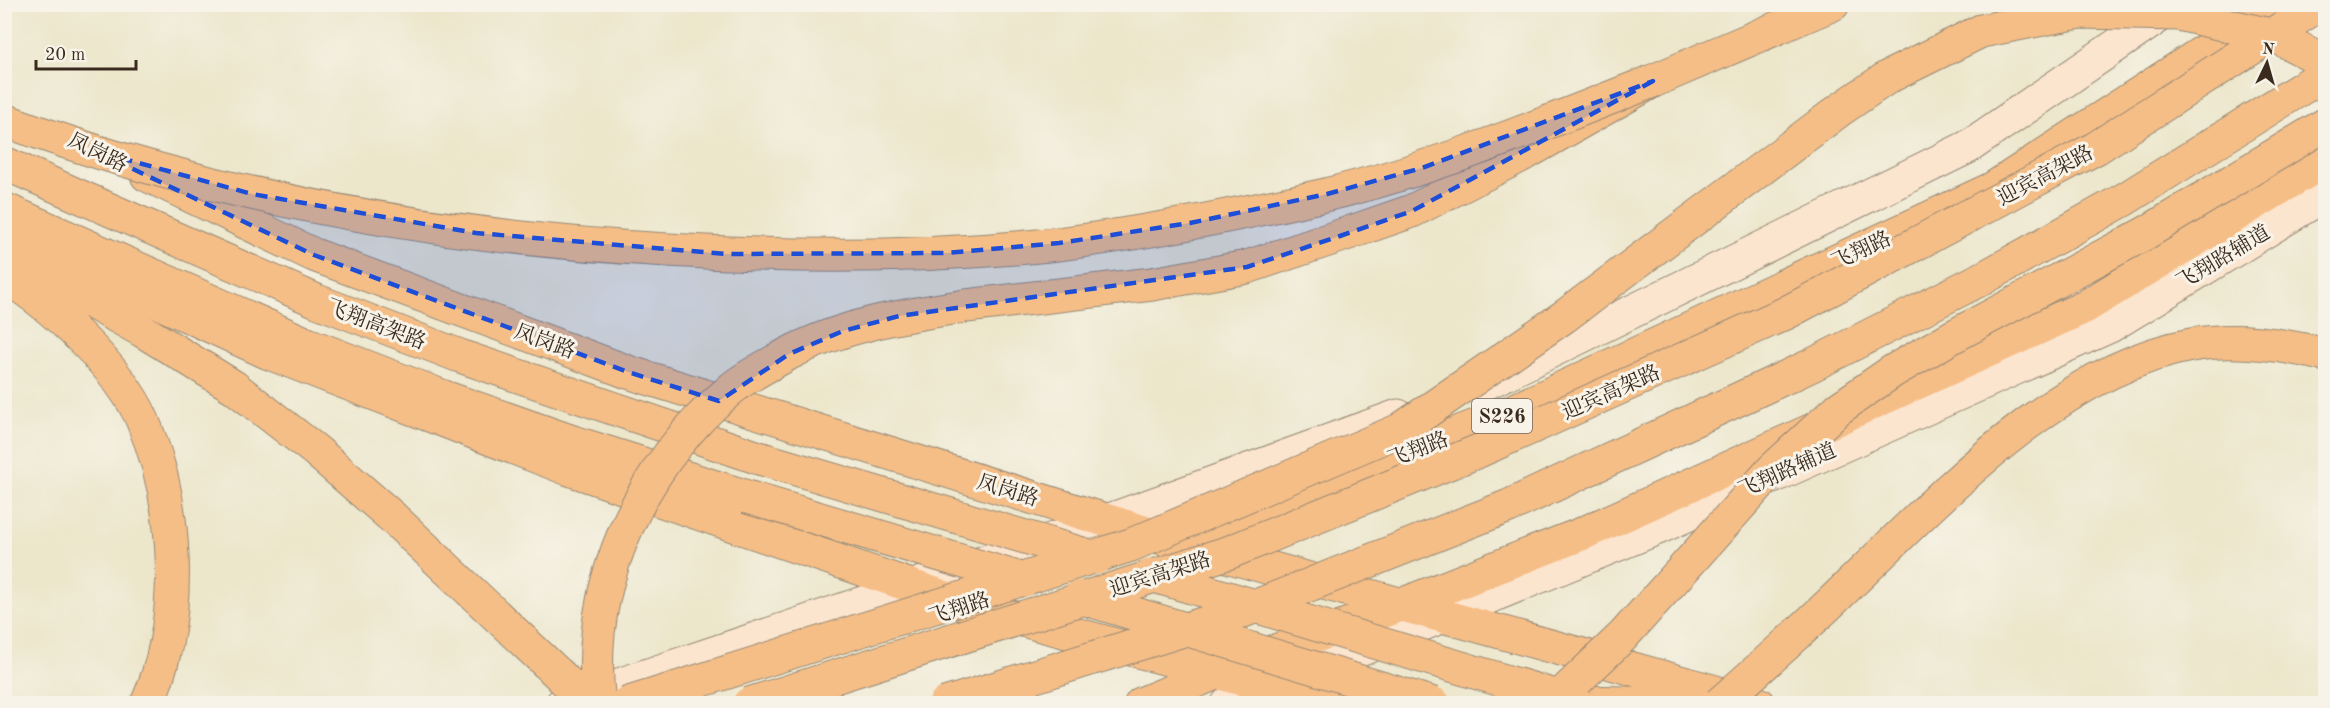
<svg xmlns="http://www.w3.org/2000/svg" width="2330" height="708" viewBox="0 0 2330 708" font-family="'Old Standard TT','Noto Serif SC',serif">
<rect width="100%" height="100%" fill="#f7f3e8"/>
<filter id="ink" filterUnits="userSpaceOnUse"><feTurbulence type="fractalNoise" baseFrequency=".0167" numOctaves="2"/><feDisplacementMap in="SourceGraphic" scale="12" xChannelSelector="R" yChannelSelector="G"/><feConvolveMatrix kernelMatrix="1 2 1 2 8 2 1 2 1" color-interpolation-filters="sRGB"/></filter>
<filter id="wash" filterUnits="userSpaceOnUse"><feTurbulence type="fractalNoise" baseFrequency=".008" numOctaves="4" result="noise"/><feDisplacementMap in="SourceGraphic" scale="24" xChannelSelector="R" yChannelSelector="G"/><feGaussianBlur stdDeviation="1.35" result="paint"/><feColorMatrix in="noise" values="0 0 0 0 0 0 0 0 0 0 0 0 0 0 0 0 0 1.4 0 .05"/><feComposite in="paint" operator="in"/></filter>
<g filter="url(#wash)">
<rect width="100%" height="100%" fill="#ece6cb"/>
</g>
<g filter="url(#ink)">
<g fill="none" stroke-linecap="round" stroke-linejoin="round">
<defs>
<path id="secondary" d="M1480,386L1968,147L2177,4
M562,704L1107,521L1398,416
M1228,704L1660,527L2110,326L2326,194"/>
<path id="primary" d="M147,175L314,255L628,372L1176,542L1759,704
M4,231L269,353L569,469L967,605L1335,704
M1171,544L1504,415L1992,189L2277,4
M1141,704L1218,672L1401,605L1584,533L2085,307L2326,160"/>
<path id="highway" d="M4,163L317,301L460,356L759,458
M4,209L307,344L444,397L573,442L747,497
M4,257L34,270L143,331L234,387L315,450L391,516
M4,276C51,304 120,369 142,419C178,503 185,619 147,704
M966,306L1152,284L1247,267L1340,236L1412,211L1526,153L1653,81L1833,4
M1575,702L1678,704"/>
</defs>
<use href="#secondary" stroke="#948874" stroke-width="35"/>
<use href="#primary" stroke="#948874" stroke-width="35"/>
<use href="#highway" stroke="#948874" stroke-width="35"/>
<use href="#secondary" stroke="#fbe5cf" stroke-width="33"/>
<use href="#primary" stroke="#f6be87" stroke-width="33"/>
<use href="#highway" stroke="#f6be87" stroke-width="33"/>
<defs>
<path id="highway-bridge" d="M4,120C217,199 442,237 668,250C798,258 929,258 1058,244C1147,233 1237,215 1325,195C1438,168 1546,123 1653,81
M759,458L1096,558
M747,497L1024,580
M391,516L590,704
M1151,575L1575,702
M1079,597L1434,704
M599,704C584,586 640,466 730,390C746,376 769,365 788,354C843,325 905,315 966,306
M626,704L1131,545L1400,430L1565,316L1841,109L1888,77L1981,31L2080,12L2178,14L2275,36L2326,62
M749,704L1230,552L1481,450L1786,313L2096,148L2320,4
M945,704L1241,612L1509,506L1812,365L1987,276L2125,199L2326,73
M1552,704L1623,636L1772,470L1838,409L1893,371L1952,337L2146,233L2326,124
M1719,704C1764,665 1808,625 1850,584C1943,495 2059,369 2191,345C2236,337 2282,344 2326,355"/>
</defs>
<use href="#highway-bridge" stroke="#948874" stroke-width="35" stroke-linecap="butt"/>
<use href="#highway-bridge" stroke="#f6be87" stroke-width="33"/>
</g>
</g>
<path fill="#1d4ed8" fill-opacity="0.2" stroke="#1d4ed8" stroke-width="4.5" stroke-dasharray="12 8" stroke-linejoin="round" d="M1653,81L1412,211L1340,236L1247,267L899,316L843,331L789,354L719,401L628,372L314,255L95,151L252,194L476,233L726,254L947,253L1059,243L1190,223L1327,194L1422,168Z"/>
<g text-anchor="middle" stroke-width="6" stroke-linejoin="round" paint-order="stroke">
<rect fill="#f7f3e8" stroke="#73665b" stroke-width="1.5" x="1472" y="399" width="60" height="34" rx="4.5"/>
<g font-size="20" font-weight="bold" fill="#3b2a1e">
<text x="1502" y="423">S226</text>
</g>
<g font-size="21" fill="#3b2a1e" stroke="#f7f3e8">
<text transform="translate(98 152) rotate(26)" y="7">凤岗路</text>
<text transform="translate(2045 175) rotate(-28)" y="7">迎宾高架路</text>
<text transform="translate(1861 250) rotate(-25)" y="7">飞翔路</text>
<text transform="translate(2223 257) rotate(-31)" y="7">飞翔路辅道</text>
<text transform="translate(376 324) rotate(21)" y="7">飞翔高架路</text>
<text transform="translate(545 341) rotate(20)" y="7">凤岗路</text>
<text transform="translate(1611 392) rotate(-24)" y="7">迎宾高架路</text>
<text transform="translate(1418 449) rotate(-21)" y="7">飞翔路</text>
<text transform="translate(1787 470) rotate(-24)" y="7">飞翔路辅道</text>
<text transform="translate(1008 490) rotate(17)" y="7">凤岗路</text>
<text transform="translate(1160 574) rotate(-18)" y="7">迎宾高架路</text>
<text transform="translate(959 608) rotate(-18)" y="7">飞翔路</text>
</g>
</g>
<rect width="2330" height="708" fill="none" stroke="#f7f3e8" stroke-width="24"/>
<g transform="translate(2267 63) rotate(5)" stroke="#f7f3e8" stroke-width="4.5" paint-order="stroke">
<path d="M0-4.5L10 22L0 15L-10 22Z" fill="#3b2a1e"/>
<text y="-9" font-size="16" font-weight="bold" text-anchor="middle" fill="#3b2a1e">N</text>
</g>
<path d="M36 60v9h100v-9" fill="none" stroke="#3b2a1e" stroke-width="3"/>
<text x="45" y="60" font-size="18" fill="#3b2a1e" stroke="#f7f3e8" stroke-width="4.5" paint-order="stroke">20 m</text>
</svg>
